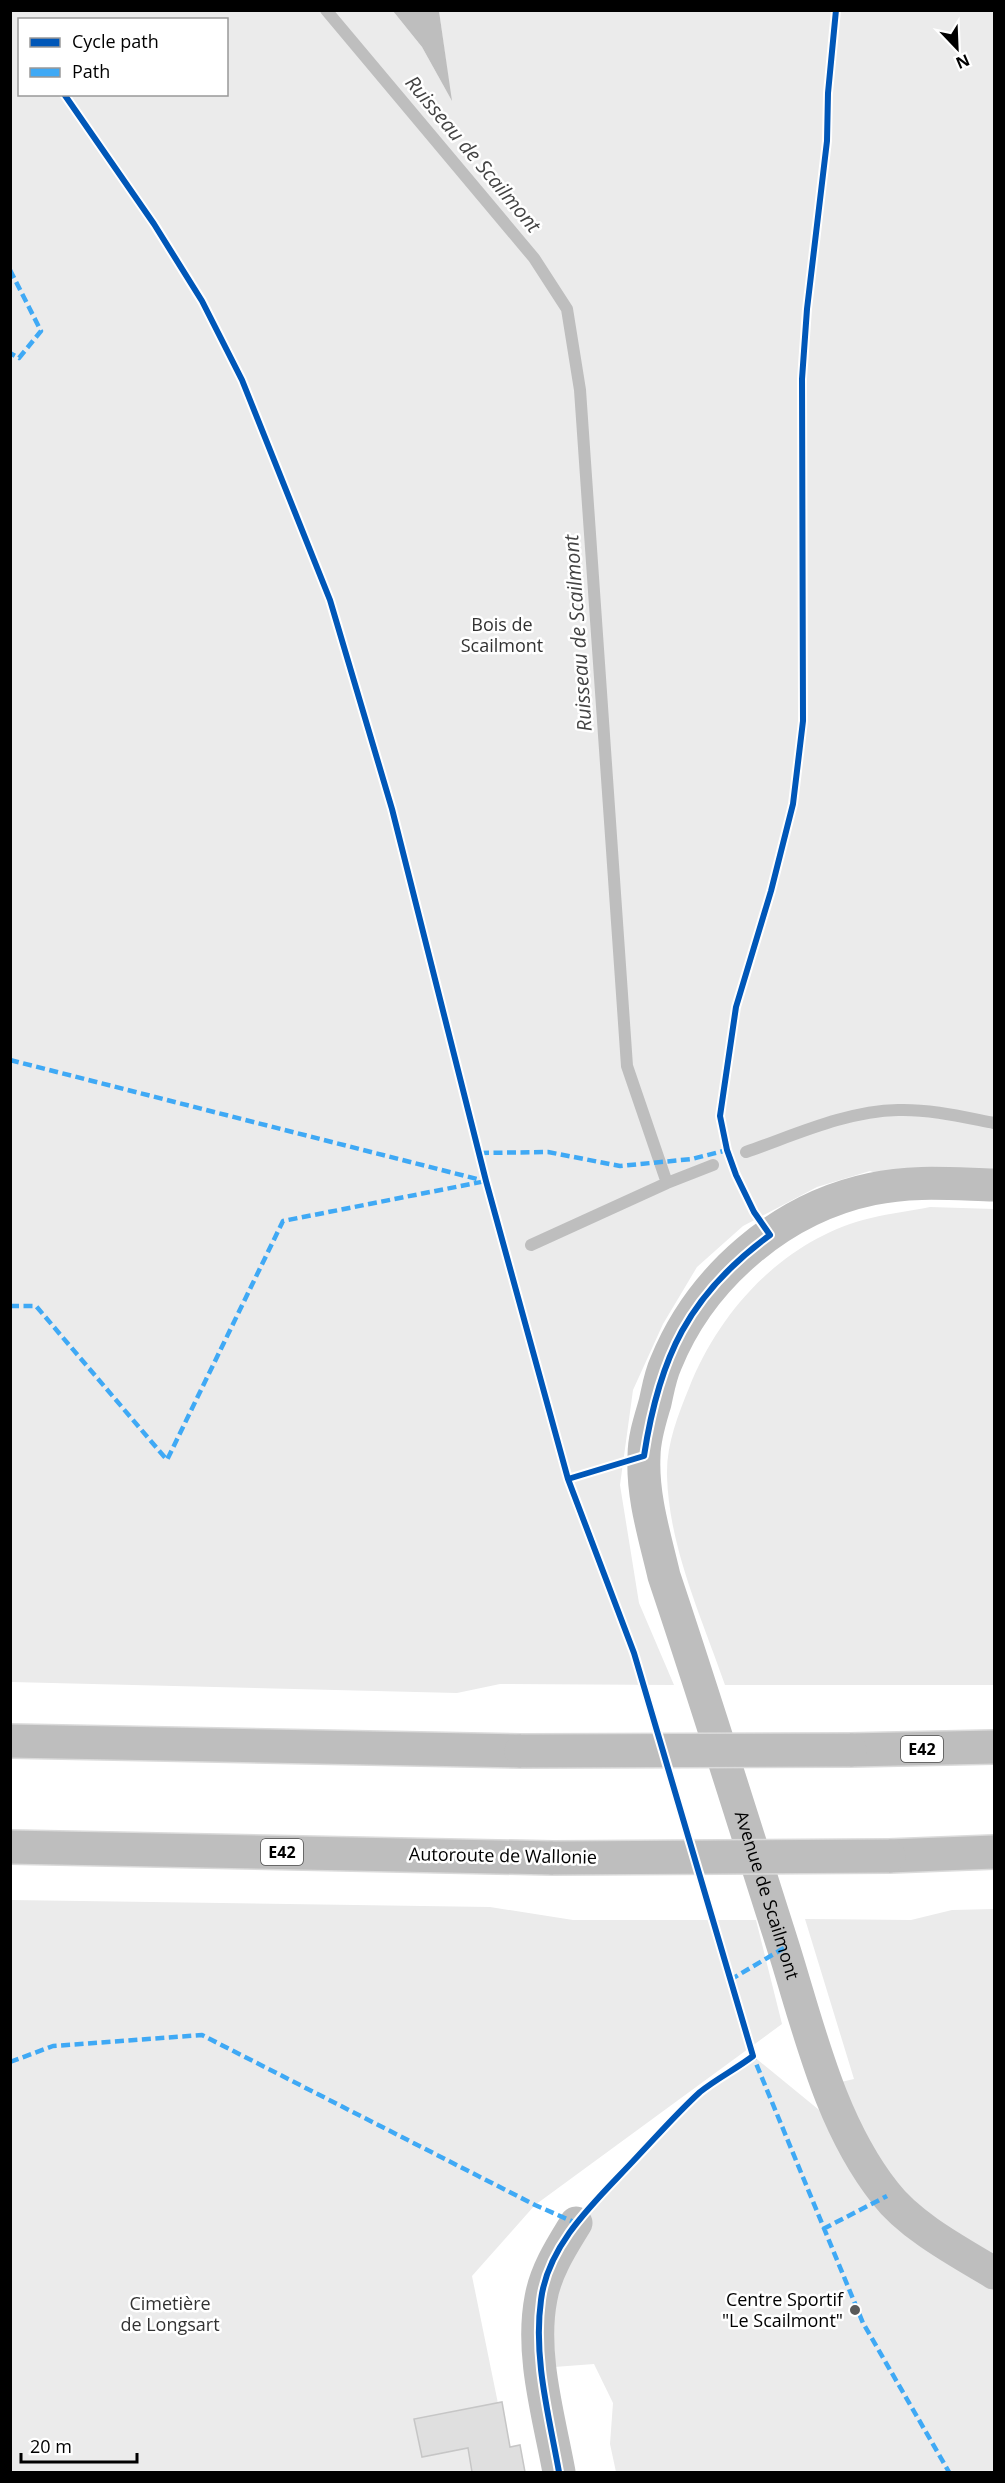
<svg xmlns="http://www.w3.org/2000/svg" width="1005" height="2483" viewBox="0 0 1005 2483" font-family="'Open Sans',sans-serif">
<rect width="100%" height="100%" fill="#fff"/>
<path fill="#ebebeb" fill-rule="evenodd" d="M11,11H393L422,47L451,99L439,11H994V1185L907,1183L870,1171L817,1187L743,1226L697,1267L663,1324L633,1390L620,1485L639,1603L674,1685L500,1684L457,1693L11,1682ZM20,20H226V94H20Z
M930,1207L994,1209V1685H725C702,1618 669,1548 667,1476C666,1445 678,1415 689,1388C720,1309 786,1238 871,1218C891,1213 910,1211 930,1207Z
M11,1900L490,1907L573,1920H756L782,2024L535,2205L472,2276L512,2472H11Z
M994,1909V2472H616L610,2444L613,2403L594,2364L541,2368L538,2330L576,2223L664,2127L702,2091L753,2056L846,2132L828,2085L854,2079L805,1919L911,1920L952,1910Z"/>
<path fill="#bebebe" d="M393,11H439L452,101L422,47Z"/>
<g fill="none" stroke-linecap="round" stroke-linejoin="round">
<path stroke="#bebebe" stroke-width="12" d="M326,10L534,258L567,309L580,390L627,1066L667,1183L531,1245
M746,1152C795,1135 846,1111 898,1110C930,1109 963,1117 994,1123
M667,1183L713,1165"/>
</g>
<path fill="#dfdfdf" stroke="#c6c6c6" stroke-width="1.5" d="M502,2402L510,2447L520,2445L525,2472H472L468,2448L422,2457L414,2419Z"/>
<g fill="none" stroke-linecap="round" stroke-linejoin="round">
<defs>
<path id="highway" d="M10,1741L521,1751
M850,1750L994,1747
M10,1847L553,1858
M889,1856L994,1852"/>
</defs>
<use href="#highway" stroke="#dbdbdb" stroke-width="36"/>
<g stroke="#bebebe" stroke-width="33">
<path id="s1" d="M994,1185C954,1184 912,1180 872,1189C781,1208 701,1277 666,1363C660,1376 658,1390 655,1403C650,1420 644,1438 644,1456C642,1497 655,1537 664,1576C705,1698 743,1821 782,1943C809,2028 829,2122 885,2193C910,2226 959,2252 994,2273"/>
<path d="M559,2472C549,2417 530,2354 541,2298C546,2270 562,2246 576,2223"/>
</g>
<use href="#highway" stroke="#bebebe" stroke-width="33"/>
<defs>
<path id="highway-bridge" d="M521,1751L850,1750
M553,1858L889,1856"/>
</defs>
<use href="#highway-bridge" stroke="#dbdbdb" stroke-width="36" stroke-linecap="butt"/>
<use href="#highway-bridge" stroke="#bebebe" stroke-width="33"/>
<path stroke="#3fa9f5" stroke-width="4.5" stroke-dasharray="9 4.5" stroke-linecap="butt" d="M10,270L41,331L19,358L10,353
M10,1060L481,1180
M480,1153L548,1152L620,1166L692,1159L727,1150
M10,1306H36L167,1460L283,1221L486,1181
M730,1980L784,1948
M750,2059L753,2056L863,2323L949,2472
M10,2062L53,2046L202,2035L535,2205L576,2223L580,2218
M823,2229L887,2196"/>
<defs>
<path id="cycleway" d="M64,94L154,224L202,301L242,380L330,600L392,809L486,1181L568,1479L634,1653L753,2056C736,2069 716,2079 700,2092C677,2113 657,2136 636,2158C599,2198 548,2242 541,2300C533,2358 549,2416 559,2472
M568,1479L644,1456C659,1358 688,1295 770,1235L754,1212L736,1175L727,1150L720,1116L736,1007L771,891L793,804L803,721L802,379L807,309L827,141L828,93L836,10"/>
</defs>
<use href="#cycleway" stroke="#fff" stroke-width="10"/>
<use href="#cycleway" stroke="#0057b8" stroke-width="6"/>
</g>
<circle fill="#595959" stroke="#fff" stroke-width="2" cx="855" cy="2310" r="6"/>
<g text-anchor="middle" stroke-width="5" stroke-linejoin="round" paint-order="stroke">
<g fill="#fff" stroke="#4c4c4c" stroke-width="1.5">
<rect x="901" y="1736" width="42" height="26" rx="4.5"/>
<rect x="261" y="1839" width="42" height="26" rx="4.5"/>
</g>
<g font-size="16" font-weight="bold" fill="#000">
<text x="922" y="1755">E42</text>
<text x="282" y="1858">E42</text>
</g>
<g font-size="18" fill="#323232" stroke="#fff">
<text x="502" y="631">Bois de<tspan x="502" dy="21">Scailmont</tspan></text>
<text x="170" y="2310">Cimetière<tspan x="170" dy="21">de Longsart</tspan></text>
</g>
<g font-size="18" fill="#000" stroke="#fff">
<text transform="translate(503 1856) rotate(1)" y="6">Autoroute de Wallonie</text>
<text dy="6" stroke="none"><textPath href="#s1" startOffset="956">Avenue de Scailmont</textPath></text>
</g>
<g font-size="18" fill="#000" stroke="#fff" text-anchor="end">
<text x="843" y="2306">Centre Sportif<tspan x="843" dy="21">"Le Scailmont"</tspan></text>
</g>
<g font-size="20" font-style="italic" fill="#434343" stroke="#fff">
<text transform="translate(473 154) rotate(50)" y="7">Ruisseau de Scailmont</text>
<text transform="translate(578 633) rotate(-94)" y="7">Ruisseau de Scailmont</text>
</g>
</g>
<rect width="1005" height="2483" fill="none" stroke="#000000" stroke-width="24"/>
<rect x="18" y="18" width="210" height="78" fill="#ffffff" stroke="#999999" stroke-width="1.5"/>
<rect x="30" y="38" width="30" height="9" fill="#0057b8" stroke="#999999" stroke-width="1.5"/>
<text x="72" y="48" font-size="18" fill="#000000">Cycle path</text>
<rect x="30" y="68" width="30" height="9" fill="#3fa9f5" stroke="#999999" stroke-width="1.5"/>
<text x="72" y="78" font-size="18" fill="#000000">Path</text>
<g transform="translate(957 48) rotate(157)" stroke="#ffffff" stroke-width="4.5" paint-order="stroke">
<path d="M0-4.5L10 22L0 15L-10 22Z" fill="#000000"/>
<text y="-9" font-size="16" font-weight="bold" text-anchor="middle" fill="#000000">N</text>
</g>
<path d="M21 2453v9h116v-9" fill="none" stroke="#000000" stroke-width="3"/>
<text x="30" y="2453" font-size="18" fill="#000000" stroke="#ffffff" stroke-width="4.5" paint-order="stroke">20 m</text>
</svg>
